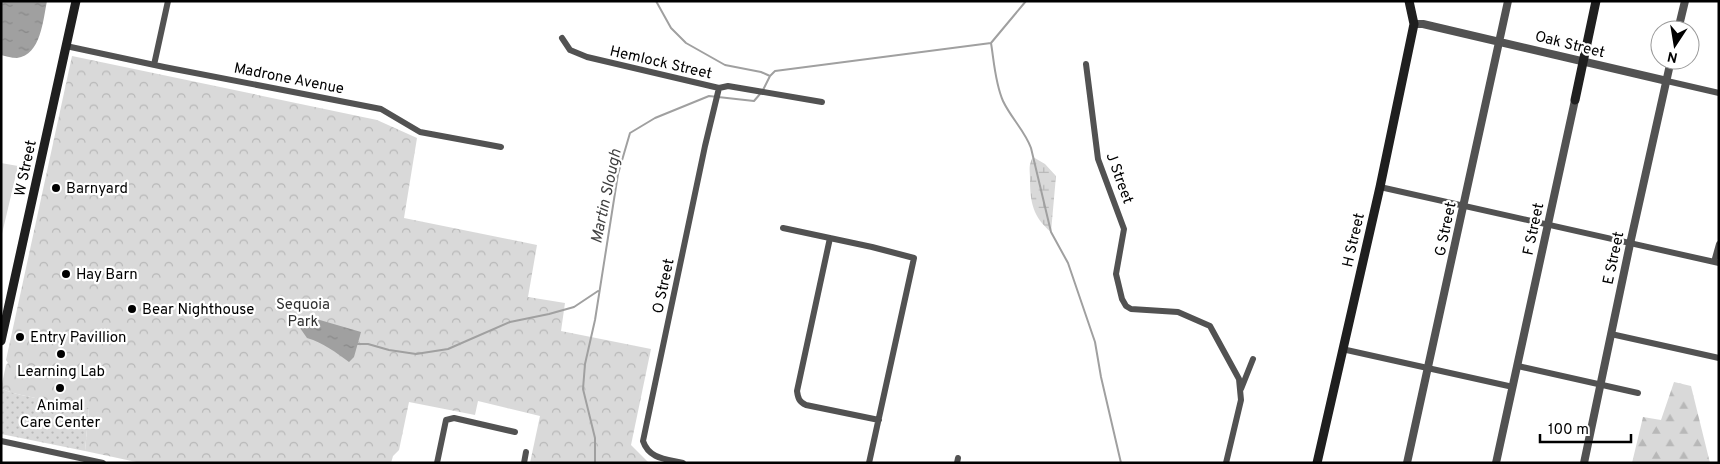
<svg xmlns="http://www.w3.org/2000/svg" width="1720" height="464" viewBox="0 0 1720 464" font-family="Overpass,sans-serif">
<defs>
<pattern id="forest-firs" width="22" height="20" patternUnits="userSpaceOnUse" patternTransform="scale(1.25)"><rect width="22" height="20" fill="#d9d9d9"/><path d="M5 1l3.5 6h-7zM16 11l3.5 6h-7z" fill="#b8b8b8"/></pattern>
<pattern id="wetland-marsh" width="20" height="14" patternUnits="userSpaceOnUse" patternTransform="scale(1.25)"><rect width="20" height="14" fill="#d9d9d9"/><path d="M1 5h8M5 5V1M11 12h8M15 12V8" fill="none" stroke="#b8b8b8"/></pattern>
<pattern id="park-crowns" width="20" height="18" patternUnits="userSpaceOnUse" patternTransform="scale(1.25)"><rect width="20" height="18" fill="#d9d9d9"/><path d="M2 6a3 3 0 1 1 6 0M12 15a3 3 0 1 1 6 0" fill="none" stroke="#b8b8b8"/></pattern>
<pattern id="garden-dots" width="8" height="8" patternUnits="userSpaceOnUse" patternTransform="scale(1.25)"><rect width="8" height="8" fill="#d9d9d9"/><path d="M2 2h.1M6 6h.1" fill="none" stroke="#b8b8b8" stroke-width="1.8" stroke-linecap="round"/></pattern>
<pattern id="water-ripples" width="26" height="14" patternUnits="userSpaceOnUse" patternTransform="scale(1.25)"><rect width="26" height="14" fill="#a0a0a0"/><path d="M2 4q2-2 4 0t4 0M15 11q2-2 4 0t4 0" fill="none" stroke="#888"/></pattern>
</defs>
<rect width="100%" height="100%" fill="#fff"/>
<path fill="#d9d9d9" d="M1,163L18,166L1,238Z"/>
<path fill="url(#forest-firs)" d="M1674,382L1691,386L1710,463H1632L1643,417L1661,420Z"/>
<path fill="url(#wetland-marsh)" d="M1033,157L1045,164L1056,176L1051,232C1033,217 1030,202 1030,179C1030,169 1028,166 1033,157Z"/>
<path fill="url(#park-crowns)" d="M72,56L377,120L417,138L404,218L537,245L528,297L565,303L561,331L651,349L631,445L649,463H530L540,416L478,401L475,415L409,402L399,450L393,456L391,463H141L85,451L89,408C73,405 10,395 1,388L6,365L8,363L6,360Z"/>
<path fill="url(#garden-dots)" d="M1,388C10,395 74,405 89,408L85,451L1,434Z"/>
<path fill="url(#water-ripples)" d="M1,1H47C43,20 41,55 17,58C12,58 6,56 1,55Z
M313,318L361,332L354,357L349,362C335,352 324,343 307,338L300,328Z"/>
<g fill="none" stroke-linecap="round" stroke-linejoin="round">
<path stroke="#a0a0a0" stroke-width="2" d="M656,1L671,28L686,43L725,65L761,72L770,76
M991,43C994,61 995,83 1003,101C1011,118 1025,131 1031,148L1051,232L1068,263L1095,342L1101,377L1121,463
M763,90L770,76L775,71L991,43L1026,1
M355,344H368L389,350L416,354L448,349L510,322L549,314L574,307L598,291
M595,463V438L583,389L585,364L595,320L618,174L630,133L655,118L709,96L754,101L760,94"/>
<path stroke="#525252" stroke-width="6" d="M562,38L570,50L587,57L719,88L728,86L822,102
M66,46L164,67L381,109L420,132L501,147
M1086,64L1098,159L1124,229L1116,274L1122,299L1126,306L1131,309L1178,312L1210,326L1239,379L1241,400L1226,463
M154,65L168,1
M1667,81L1719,93
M1380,187L1719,263
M783,228L872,247L914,258L869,463
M830,238L797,391C798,398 799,402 806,405L879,420
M1714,262L1719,244
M1611,334L1719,358
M1342,349L1513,387
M1518,366L1638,393
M1241,389L1253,359
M1,441L103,463
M437,463L446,420L454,418L515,432
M524,463L526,452
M683,463C666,459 649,459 643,441L705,146L719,88
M957,463L958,458"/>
<path stroke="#525252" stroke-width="8" d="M1414,24H1423L1667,81
M1678,30L1685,1
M1407,463L1508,1
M1496,463L1575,100
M1584,463L1630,244L1671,60"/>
<path stroke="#1f1f1f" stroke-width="9" d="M1575,100L1596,1
M1,341L76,1
M1317,463L1380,187L1414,24L1409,1"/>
</g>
<g fill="#000" stroke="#fff" stroke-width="2">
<circle cx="56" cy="188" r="5"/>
<circle cx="66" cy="274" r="5"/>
<circle cx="132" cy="309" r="5"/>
<circle cx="20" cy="337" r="5"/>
<circle cx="61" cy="354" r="5"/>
<circle cx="60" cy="388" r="5"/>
</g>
<g text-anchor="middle" stroke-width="4.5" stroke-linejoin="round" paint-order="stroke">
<g font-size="15" fill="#000" stroke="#fff">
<text transform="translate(1570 44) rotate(14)" y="5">Oak Street</text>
<text transform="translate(661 62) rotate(13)" y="5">Hemlock Street</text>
<text transform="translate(289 78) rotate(11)" y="5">Madrone Avenue</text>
<text transform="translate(25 168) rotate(-78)" y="5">W Street</text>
<text transform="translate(1120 178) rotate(70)" y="5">J Street</text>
<text transform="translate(1445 229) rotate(-78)" y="5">G Street</text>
<text transform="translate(1533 229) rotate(-78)" y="5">F Street</text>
<text transform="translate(1353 240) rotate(-77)" y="5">H Street</text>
<text transform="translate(1613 258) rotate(-78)" y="5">E Street</text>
<text transform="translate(663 286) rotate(-78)" y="5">O Street</text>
</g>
<g font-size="15" fill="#000" stroke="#fff" text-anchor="start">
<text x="66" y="193">Barnyard</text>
<text x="76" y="279">Hay Barn</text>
<text x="142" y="314">Bear Nighthouse</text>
<text x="30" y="342">Entry Pavillion</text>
<text x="61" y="376" text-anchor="middle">Learning Lab</text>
<text x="60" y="410" text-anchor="middle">Animal<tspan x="60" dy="17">Care Center</tspan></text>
</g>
<g font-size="15" fill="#303030" stroke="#fff">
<text x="303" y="309">Sequoia<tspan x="303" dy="17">Park</tspan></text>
</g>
<g font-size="16" font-style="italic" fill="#414141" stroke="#fff">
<text transform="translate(605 196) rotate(-78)" y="6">Martin Slough</text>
</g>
</g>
<rect width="1720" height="464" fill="none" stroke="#000000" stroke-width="5"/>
<g transform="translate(1675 45) rotate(192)"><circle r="24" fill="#ffffff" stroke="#999999"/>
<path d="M0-4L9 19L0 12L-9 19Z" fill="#000000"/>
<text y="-8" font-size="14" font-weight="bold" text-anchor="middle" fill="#000000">N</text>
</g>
<path d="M1540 434v8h91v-8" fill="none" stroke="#000000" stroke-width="2.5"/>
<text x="1548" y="434" font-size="15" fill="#000000" stroke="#ffffff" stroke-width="4" paint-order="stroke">100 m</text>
</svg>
